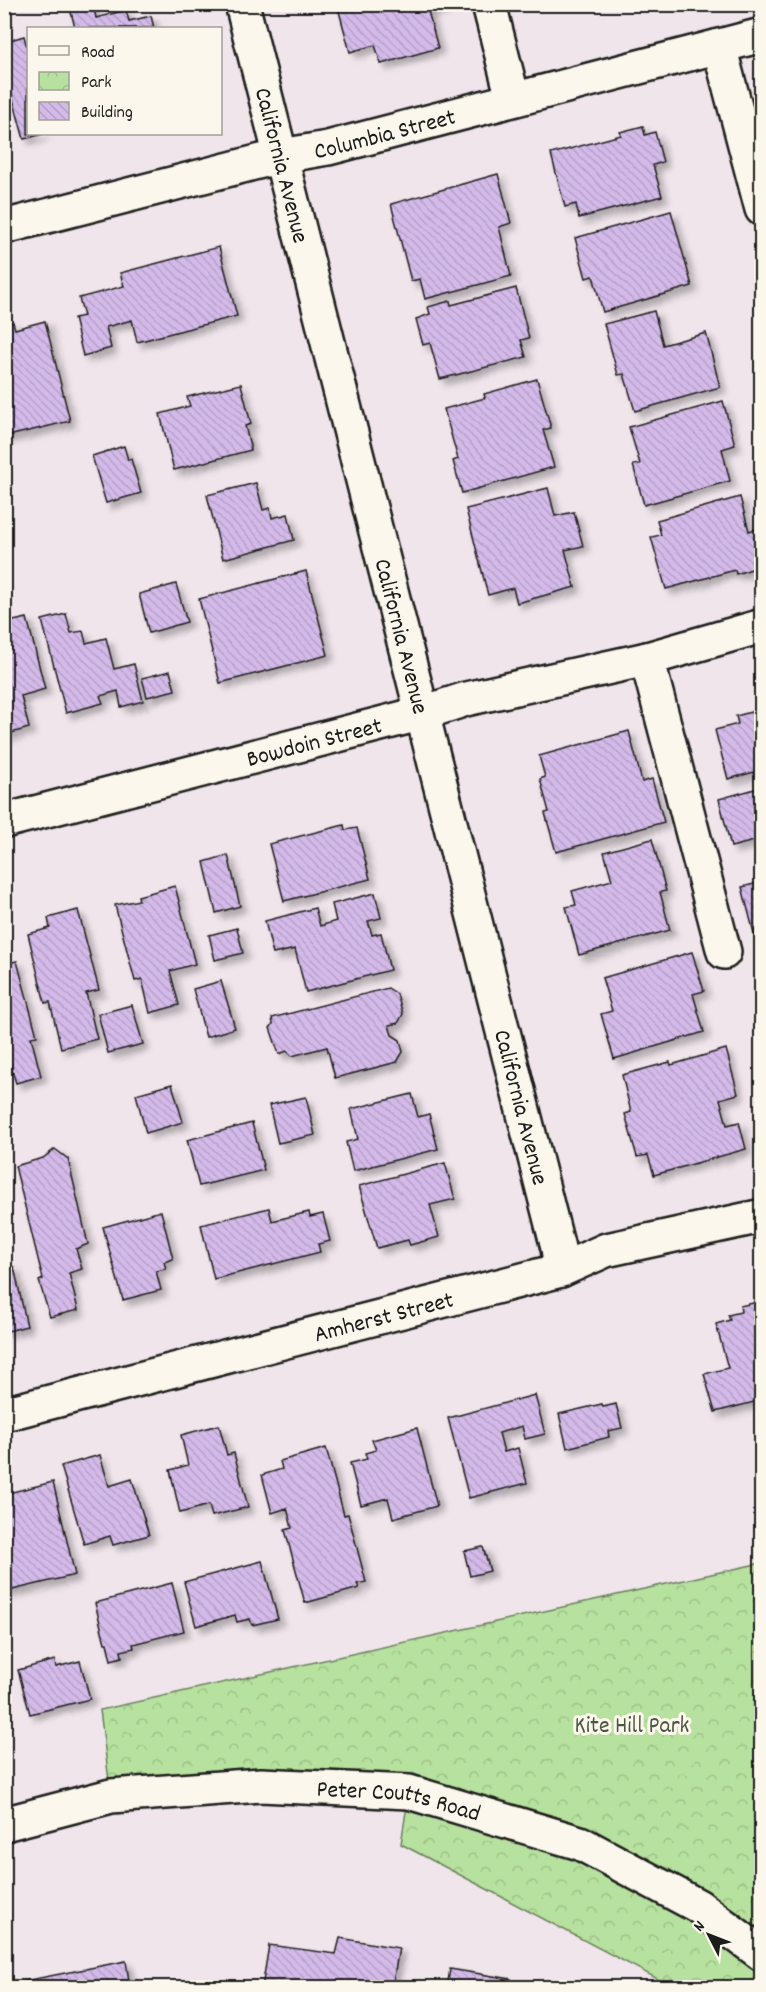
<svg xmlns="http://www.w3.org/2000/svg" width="766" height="1992" viewBox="0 0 766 1992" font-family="Dekko,sans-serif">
<defs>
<pattern id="park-crowns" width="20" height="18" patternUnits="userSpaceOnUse" patternTransform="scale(1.5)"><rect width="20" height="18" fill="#b7e19e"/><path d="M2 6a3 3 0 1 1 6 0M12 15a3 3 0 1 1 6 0" fill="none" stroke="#9dc088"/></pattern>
<pattern id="building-back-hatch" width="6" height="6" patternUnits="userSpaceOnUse" patternTransform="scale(1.5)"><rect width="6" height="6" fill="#d4bae9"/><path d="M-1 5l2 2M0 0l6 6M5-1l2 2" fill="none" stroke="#b59fc7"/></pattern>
<filter id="shadow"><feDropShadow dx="5.5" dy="5.5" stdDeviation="3" flood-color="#0004"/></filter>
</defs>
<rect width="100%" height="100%" fill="#efe5eb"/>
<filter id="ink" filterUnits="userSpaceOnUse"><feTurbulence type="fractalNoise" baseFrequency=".0167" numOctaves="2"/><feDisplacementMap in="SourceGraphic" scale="12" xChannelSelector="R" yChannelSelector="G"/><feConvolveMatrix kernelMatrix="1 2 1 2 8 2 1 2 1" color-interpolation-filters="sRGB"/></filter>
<g filter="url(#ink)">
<path fill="url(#park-crowns)" stroke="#6a7e5d" stroke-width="1.5" d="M761,1563V1987H667L658,1979L401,1844L409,1792L111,1796L100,1710Z"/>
<path fill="url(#building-back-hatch)" stroke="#1c1c1c" stroke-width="1.5" filter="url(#shadow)" d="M69,4H93L96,18L126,10L129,21L151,16L154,28H75Z
M337,4H445L446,6L428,11L438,48L381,64L375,45L350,52Z
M24,36L27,47L28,46V134H43L24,139L4,67V42Z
M643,126L645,135L655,132L663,162L653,165L662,196L579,218L576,204L565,207L551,154L621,135L620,132Z
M498,174L511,223L499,227L511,276L425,299L420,279L411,281L391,204Z
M671,211L692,286L603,312L593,276L586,278L575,238Z
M219,247L237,316L137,342L132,320L106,327L111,348L83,356L74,318L84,316L79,298L124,286L120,273Z
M516,288L529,338L521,340L526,357L440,379L430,343L423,345L416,319L430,314L428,307L450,301L451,305Z
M654,311L663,345L706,333L720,387L635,411L624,374L618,375L604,324Z
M45,321L70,421L4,437V325L13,322L15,329Z
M537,379L551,428L543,430L554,467L462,493L453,461L458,459L444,409L485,398L484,394Z
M241,384L251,424L245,426L251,450L174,470L160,414L190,406L187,397Z
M723,401L735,445L722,449L730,481L644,505L633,465L640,464L629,427Z
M124,446L128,460L131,459L141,493L106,503L92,456Z
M256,483L263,510L270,508L272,518L288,514L294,540L223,559L207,495Z
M548,488L555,516L574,512L583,546L565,550L575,587L517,603L513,588L488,595L466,509Z
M740,497L749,531L760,528L762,533V558L756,560L758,567L736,574L735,570L666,589L651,537L661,535L657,520Z
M306,571L328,655L220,683L199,599Z
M176,584L187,622L149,633L139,594Z
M66,614L71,633L83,631L86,643L106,638L114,669L134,664L143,701L121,707L118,691L100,696L103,703L66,713L42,620Z
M27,618L45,689L21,696L29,728L4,735V623Z
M170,671L175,690L147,697L142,678Z
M762,709V770L728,779L715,730L738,724L736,716Z
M629,731L642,782L652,779L664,822L556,852L545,813L549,812L540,779L545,777L539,756Z
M762,787V839L731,847L719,799Z
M344,825L345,830L357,828L370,879L284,901L269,844Z
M652,839L666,891L660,892L670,930L579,955L566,907L576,905L572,891L612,880L604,852Z
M228,855L240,906L216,913L204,862Z
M762,882V936L755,937L742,887Z
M175,886L195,964L170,971L179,1005L150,1013L142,979L135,981L115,905L139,900L138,896Z
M375,893L381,918L368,921L372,935L381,933L390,970L306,992L295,949L273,954L265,921L315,908L320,926L336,921L332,904Z
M78,910L99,990L86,993L97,1039L61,1048L50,1002L45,1003L28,934L50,928L48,918Z
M237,928L243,953L215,960L209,935Z
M692,952L704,991L693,994L704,1032L614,1059L601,1014L612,1011L602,978Z
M17,961L37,1036L31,1037L41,1076L16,1083L4,1046V964Z
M221,981L235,1028L206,1037L193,989Z
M388,988L397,994L403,1014L398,1023L389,1025L392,1035L400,1040L403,1052L397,1062L335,1078L327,1047L292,1056L287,1051L279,1054L270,1028L273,1024L272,1018Z
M132,1005L143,1044L108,1053L98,1014Z
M726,1049L738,1094L720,1099L727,1125L739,1122L746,1149L654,1175L648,1155L637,1157L625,1114L631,1112L622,1075L670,1062L671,1065Z
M172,1084L183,1122L146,1133L136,1094Z
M412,1094L418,1117L429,1114L438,1149L353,1171L346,1142L358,1139L351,1109Z
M306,1097L315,1135L278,1143L269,1105Z
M252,1123L264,1170L199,1186L187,1140Z
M55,1149L68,1159L88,1244L76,1249L82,1269L69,1273L78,1310L50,1317L39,1281L43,1279L15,1166L43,1158Z
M445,1163L455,1199L430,1205L439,1237L410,1245L408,1240L377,1248L359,1186Z
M269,1208L272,1221L309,1212L310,1217L323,1214L330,1241L318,1244L320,1252L214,1279L201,1225Z
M161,1211L173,1259L164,1262L166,1269L156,1271L161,1290L123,1300L103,1227Z
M14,1267L27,1326L4,1332V1269Z
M762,1301V1400L715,1412L704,1374L728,1368L716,1324L730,1320L728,1315L741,1312L740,1306Z
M535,1395L545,1434L525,1439L522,1426L499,1433L504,1452L518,1448L527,1483L469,1498L448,1418Z
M602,1404L603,1407L616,1404L622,1428L608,1431L609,1437L567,1448L559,1414Z
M219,1425L227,1455L234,1453L248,1507L212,1516L209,1505L180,1513L170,1470L188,1465L181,1435Z
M417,1428L437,1506L393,1518L388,1498L361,1505L350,1463L367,1459L365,1453L376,1450L372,1440Z
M326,1448L344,1515L348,1514L366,1582L357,1584L359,1588L305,1603L285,1530L292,1528L287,1508L272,1513L262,1475L282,1469L280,1461Z
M100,1455L109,1486L132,1479L149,1535L113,1545L110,1536L84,1544L61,1466Z
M53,1482L75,1575L4,1592V1494Z
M483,1547L490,1571L470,1576L464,1551Z
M262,1561L278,1619L252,1625L250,1619L237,1622L235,1615L196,1626L184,1582Z
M172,1583L184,1631L133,1644L134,1648L121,1651L122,1657L111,1660L107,1643H105L95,1603Z
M55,1660L56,1667L80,1661L90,1699L30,1714L18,1670Z
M340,1938L399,1948L392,1988H262L269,1945L336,1954Z
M126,1961L130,1988H4V1985Z
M450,1969L511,1979V1985L527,1988H447Z"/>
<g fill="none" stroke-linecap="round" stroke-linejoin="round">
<defs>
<g id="minor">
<path id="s1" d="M242,4L558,1248L561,1270"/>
<path d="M489,4L513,99"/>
<path d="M719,46L762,209"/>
<path id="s2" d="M4,227L281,156L328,148L762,35"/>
<path d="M647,659L724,952"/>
<path id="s3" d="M4,821L423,713L466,699L647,659L762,626"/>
<path id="s4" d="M4,1414L561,1270L606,1250L762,1216"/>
<path id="s5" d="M4,1824L111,1796L261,1785L409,1792L580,1843L698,1906L762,1954"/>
</g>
</defs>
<use href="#minor" stroke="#1c1c1c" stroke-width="38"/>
<use href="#minor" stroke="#fbf7ec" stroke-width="33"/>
</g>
</g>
<g text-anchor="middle" stroke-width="6" stroke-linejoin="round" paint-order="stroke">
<g font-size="24" fill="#1c1c1c" stroke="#fbf7ec">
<text dy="8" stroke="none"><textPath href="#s2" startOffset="392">Columbia Street</textPath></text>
<text dy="8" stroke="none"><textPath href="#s1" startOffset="166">California Avenue</textPath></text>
<text dy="8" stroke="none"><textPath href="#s1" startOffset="652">California Avenue</textPath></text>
<text dy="8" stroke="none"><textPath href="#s3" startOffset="320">Bowdoin Street</textPath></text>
<text dy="8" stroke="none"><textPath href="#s1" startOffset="1138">California Avenue</textPath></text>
<text dy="8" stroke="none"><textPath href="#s4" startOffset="392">Amherst Street</textPath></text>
<text dy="8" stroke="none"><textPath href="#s5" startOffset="400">Peter Coutts Road</textPath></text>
</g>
<g font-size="24" fill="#4a5743" stroke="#fbf7ec">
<text x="632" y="1732">Kite Hill Park</text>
</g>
</g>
<rect width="766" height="1992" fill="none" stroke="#fbf7ec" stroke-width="24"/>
<rect x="12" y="12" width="742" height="1968" fill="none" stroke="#1c1c1c" stroke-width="2" filter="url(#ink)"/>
<rect x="27" y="27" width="195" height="108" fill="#fbf7ec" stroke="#a29f99" stroke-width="1.5"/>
<rect x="39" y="46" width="30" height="9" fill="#fbf7ec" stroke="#a29f99" stroke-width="1.5"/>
<text x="81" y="57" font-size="18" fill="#1c1c1c">Road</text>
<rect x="39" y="72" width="30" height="18" fill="url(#park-crowns)" stroke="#a29f99" stroke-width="1.5"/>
<text x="81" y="87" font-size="18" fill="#1c1c1c">Park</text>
<rect x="39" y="102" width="30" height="18" fill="url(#building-back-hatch)" stroke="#a29f99" stroke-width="1.5"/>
<text x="81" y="117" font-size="18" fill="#1c1c1c">Building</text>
<g transform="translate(709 1935) rotate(312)" stroke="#fbf7ec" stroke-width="4.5" paint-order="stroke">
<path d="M0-4.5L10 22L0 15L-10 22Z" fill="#1c1c1c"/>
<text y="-9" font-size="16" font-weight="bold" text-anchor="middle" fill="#1c1c1c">N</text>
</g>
</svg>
